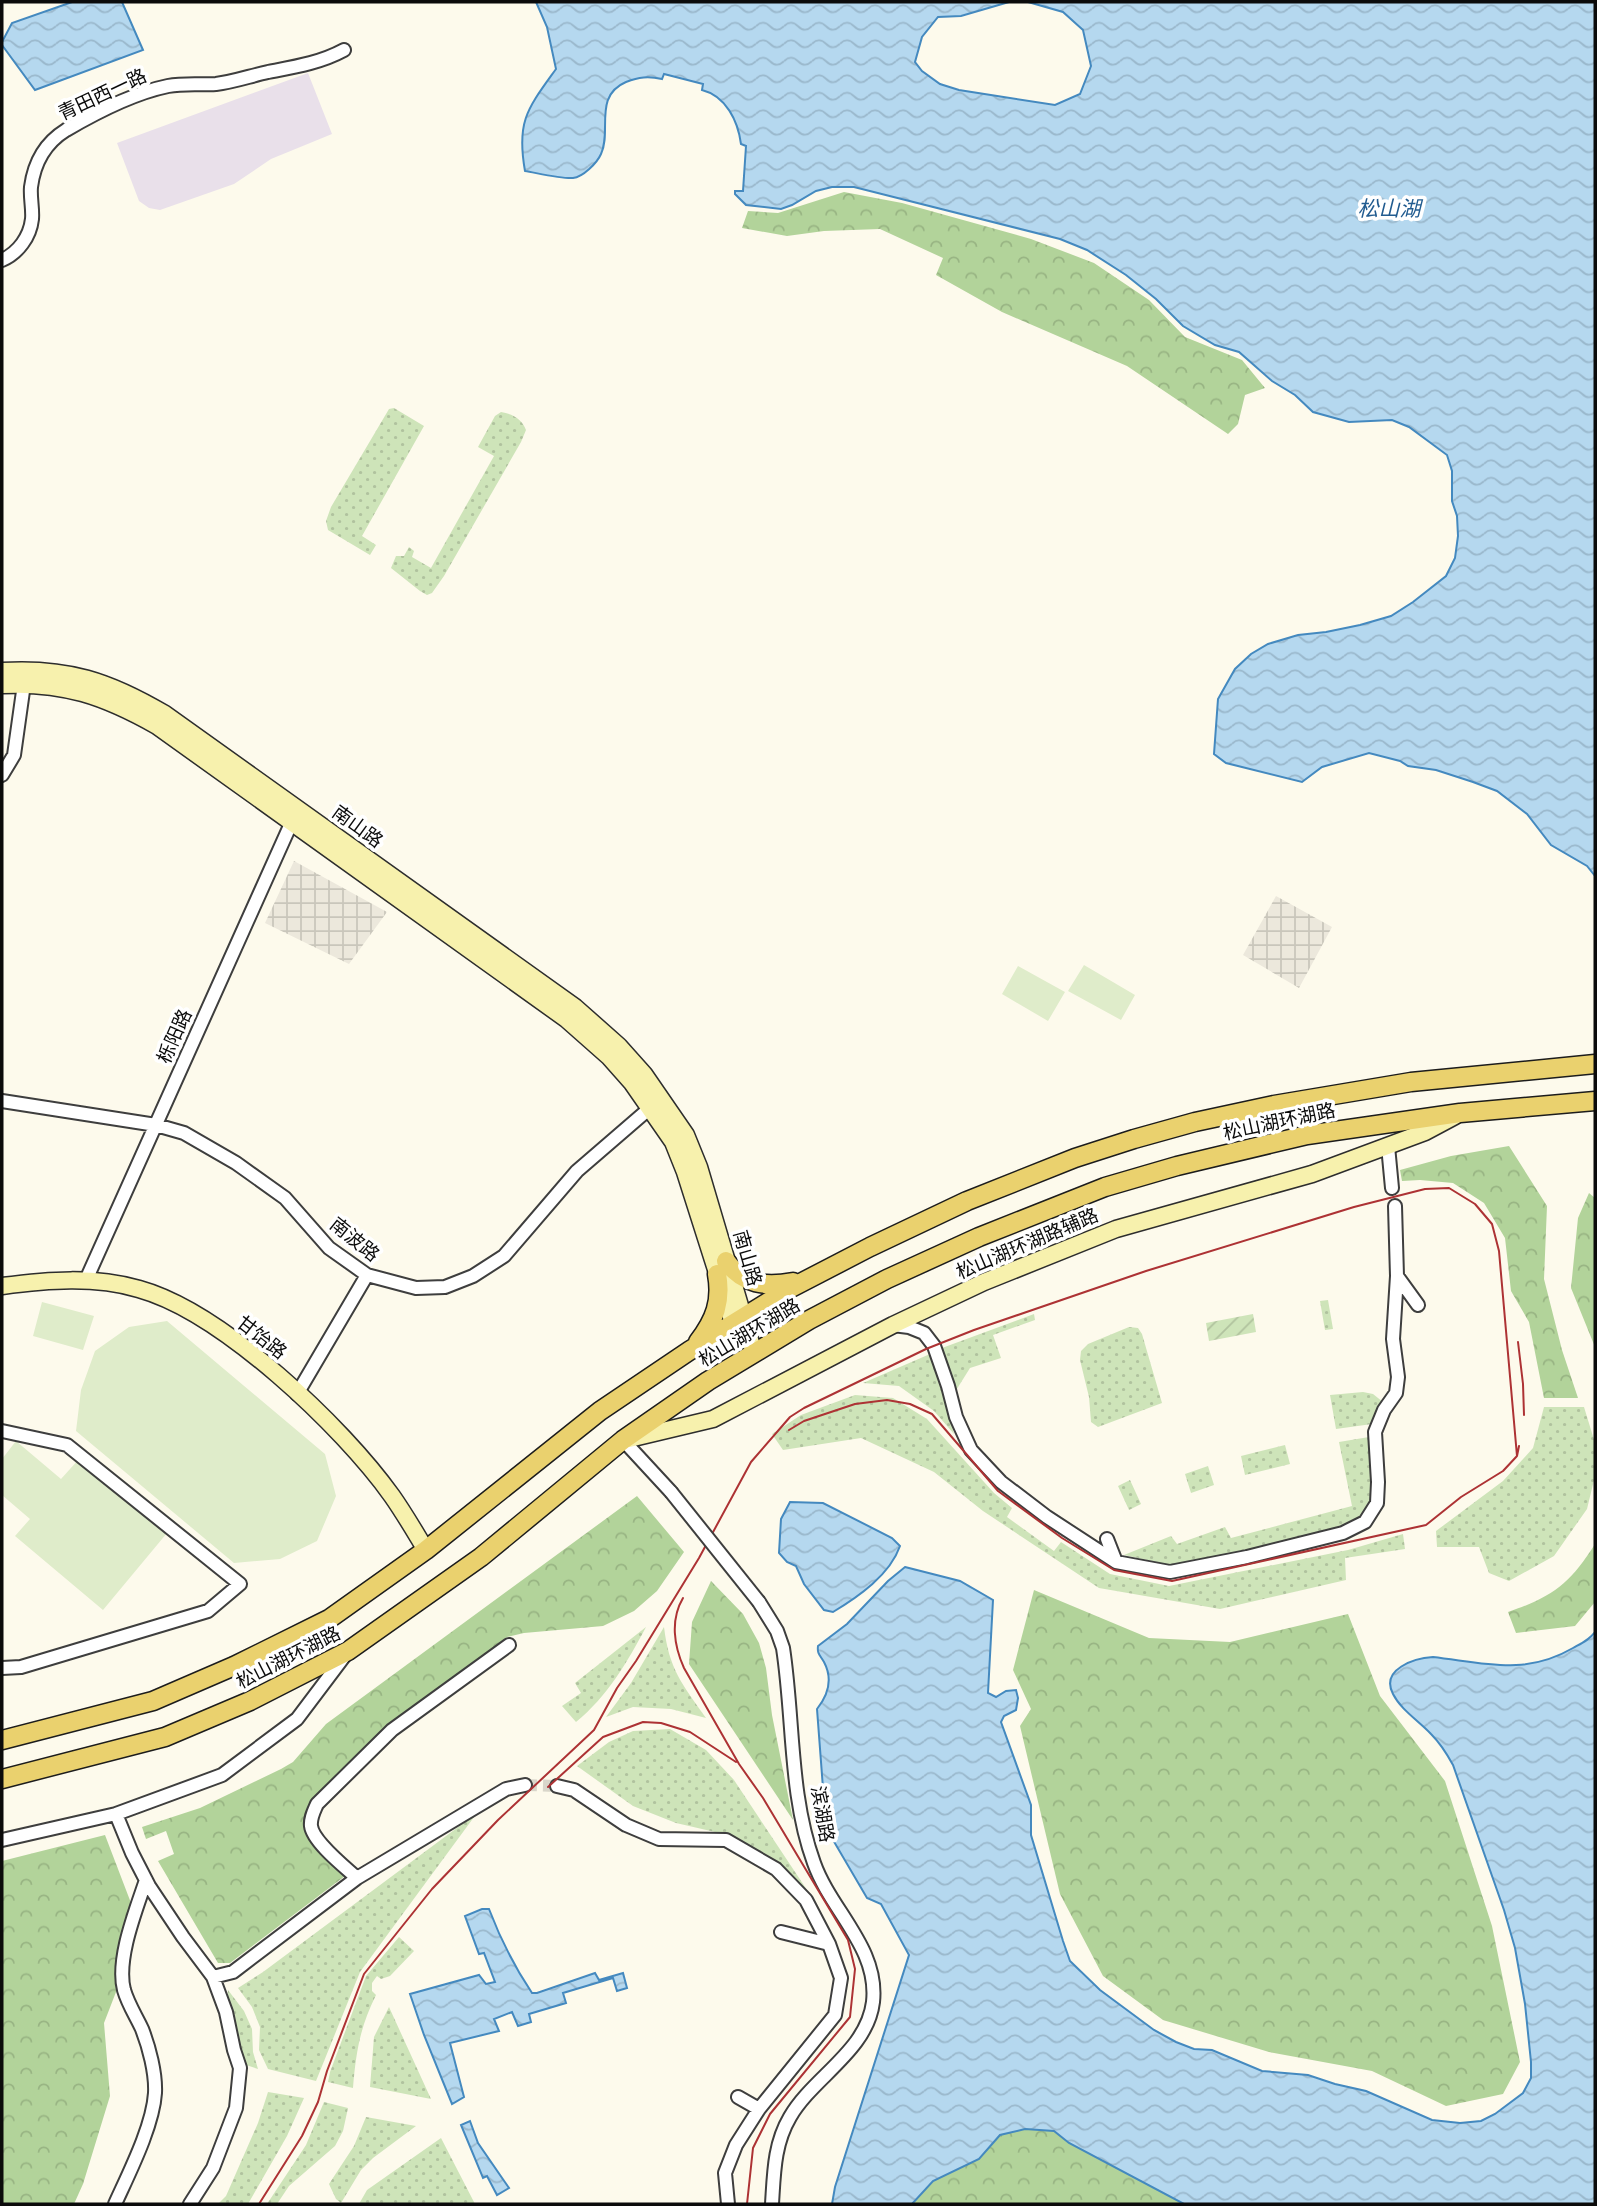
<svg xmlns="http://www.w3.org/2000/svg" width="1597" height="2206" viewBox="0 0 1597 2206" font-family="Bitter,'Noto Sans SC',serif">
<defs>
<pattern id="grass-dots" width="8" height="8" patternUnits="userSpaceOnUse" patternTransform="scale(1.75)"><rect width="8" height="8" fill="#cee4b9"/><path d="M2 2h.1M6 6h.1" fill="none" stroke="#b0c29e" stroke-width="1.8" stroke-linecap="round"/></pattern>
<pattern id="forest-crowns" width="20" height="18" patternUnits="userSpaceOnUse" patternTransform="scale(1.75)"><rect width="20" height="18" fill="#b2d39a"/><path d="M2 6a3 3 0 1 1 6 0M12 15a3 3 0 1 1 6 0" fill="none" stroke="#98b483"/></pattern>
<pattern id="garden-furrows" width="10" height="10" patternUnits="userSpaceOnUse" patternTransform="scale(1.75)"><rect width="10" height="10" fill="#cee4b9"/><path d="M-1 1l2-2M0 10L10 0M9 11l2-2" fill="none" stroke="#b0c29e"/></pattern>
<pattern id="plaza-grid" width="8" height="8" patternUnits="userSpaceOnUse" patternTransform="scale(1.75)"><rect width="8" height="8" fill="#ece8dc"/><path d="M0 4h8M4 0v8" fill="none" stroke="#c9c6bb"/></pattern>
<pattern id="water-waves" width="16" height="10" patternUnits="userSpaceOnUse" patternTransform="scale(1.75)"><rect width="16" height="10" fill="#b5d8ef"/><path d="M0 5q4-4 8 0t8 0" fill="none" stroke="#9ab8cc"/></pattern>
</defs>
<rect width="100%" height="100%" fill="#fdfaec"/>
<path fill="#e9e0ea" d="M308,73L332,134L271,159L234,184L160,210L149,208L139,201L117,143Z"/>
<path fill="url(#grass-dots)" d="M394,408L424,426L362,536L376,545L370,555L328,530L326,521L331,507L389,409Z
M501,412C513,414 522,419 526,430L521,442L444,576L432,593L427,595L420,591L391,568L396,556H404L409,547L414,551L412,557L431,568L494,456L478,447L495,416Z
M1328,1300L1333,1329L1325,1330L1320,1301Z
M1034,1314L1035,1320L993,1335L1001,1358L970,1368L955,1392L942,1348Z
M1129,1327L1138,1328L1142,1334L1162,1403L1098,1427L1091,1422L1089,1397L1080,1360L1081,1351L1088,1344Z
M930,1354L947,1405L954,1434L934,1411L899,1386L863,1383Z
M1363,1392L1373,1394L1383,1402L1372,1424L1336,1429L1330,1395Z
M855,1395L893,1398L927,1419L994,1493L1012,1508L1007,1517L1054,1551L1061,1542L1110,1574L1169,1586L1348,1550L1403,1534L1405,1549L1345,1558L1346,1580L1220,1609L1099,1588L983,1511L934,1472L861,1438L783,1450L772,1434L801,1415Z
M1544,1407H1584L1595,1443V1476L1587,1509L1554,1556L1509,1581L1489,1573L1479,1547H1437L1436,1531L1503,1481L1533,1448Z
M1369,1437C1371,1462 1381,1500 1360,1519C1355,1523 1347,1526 1341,1530L1196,1563L1170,1565L1124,1555L1171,1536L1177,1544L1225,1527L1231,1538L1352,1506L1339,1442Z
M1285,1445L1290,1464L1245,1475L1241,1456Z
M1208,1466L1214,1485L1191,1493L1185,1474Z
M1130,1480L1141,1504L1129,1510L1118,1486Z
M646,1627C628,1661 607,1697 576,1722L562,1706L581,1693L575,1683Z
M664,1627C669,1669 682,1684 706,1718L671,1709L633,1707L606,1717L631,1683Z
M670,1729L706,1750L734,1780L811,1896L779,1865L728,1835L676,1823L633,1806L577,1766L609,1742L633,1731Z
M477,1813L360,1972L316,2081L268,2069L259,2050L260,2027L252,2007L238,1988L263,1972Z
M399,1937L414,1951L390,1976L381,1979L377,1976L372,1983V1991L376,1995C360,2027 356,2052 353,2088L328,2082L330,2072L366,1976Z
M228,1990L244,2011L252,2029L253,2052L258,2069L243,2064L227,2005Z
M389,2007L431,2099L370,2087L374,2037Z
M268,2092L304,2098L287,2136L248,2204H218L226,2196L258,2123Z
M324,2102L348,2108L343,2131L335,2146L289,2186L277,2204H267L306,2145Z
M366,2117L416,2126L373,2158L361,2170L341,2203L336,2199L329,2184L354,2146Z
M441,2138L475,2204H359L367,2190Z"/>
<path fill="url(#forest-crowns)" d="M844,192L902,203L1031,239L1094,263L1149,300L1185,337L1242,360L1265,388L1245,395L1238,424L1228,434L1127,366L1002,312L936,275L943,258L880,229L824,231L787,236L742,228L748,211L778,213Z
M1509,1146L1547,1206L1544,1279L1562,1350L1578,1398H1544L1529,1322L1511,1291L1505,1238L1484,1203L1453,1183L1420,1180L1402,1181L1400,1170L1451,1156Z
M1589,1193L1595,1198V1347L1571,1288L1578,1218Z
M637,1496L684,1552L657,1591L634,1611L603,1626L524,1633L507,1637L389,1726L312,1800C296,1838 321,1851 345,1876L230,1963H218L158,1861L174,1854L166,1831L146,1839L142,1827L200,1808L281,1769L293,1762L326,1724Z
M1595,1544V1602L1575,1626L1516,1633L1508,1612C1552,1597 1570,1584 1595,1544Z
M711,1581L743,1614L759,1643L766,1668L772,1715L793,1820L689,1664L692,1622Z
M1034,1590L1149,1638L1230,1642L1348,1614L1380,1696L1445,1781L1492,1926L1520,2062L1503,2094L1446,2106L1372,2071L1269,2052L1163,2020L1103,1976L1060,1894L1020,1726L1031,1709L1013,1670Z
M105,1835L131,1903L116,1992L104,2023L110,2096L83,2184L74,2204H2V1861Z
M1025,2129L1054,2131L1069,2143L1184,2204H912L933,2181L979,2159L1000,2135Z"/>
<path fill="url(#garden-furrows)" d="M1253,1314L1256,1332L1209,1341L1206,1323Z"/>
<path fill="#dfecca" d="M1084,965L1135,995L1121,1020L1068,991Z
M1018,966L1065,992L1048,1021L1002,994Z
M42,1302L94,1316L83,1350L33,1336Z
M167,1321L325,1454L336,1496L317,1541L280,1559L234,1563L76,1431L81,1390L95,1351L129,1327Z
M16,1441L61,1479L79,1459L167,1533L103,1610L15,1536L30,1519L2,1495V1459Z"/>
<path fill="url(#plaza-grid)" d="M294,861L387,912L349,964L265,923Z
M1276,896L1332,927L1299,988L1243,955Z"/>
<path fill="url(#water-waves)" stroke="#4489bf" stroke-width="2" d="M72,2H122L143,50L35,90L2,45V42L12,23Z
M536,2H1009L961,16L938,17L922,37L915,62L922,71L940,84L959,90L1055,105L1080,94L1091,66L1083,30L1063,12L1028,2H1595V876L1587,866L1551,845L1527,814L1497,791L1473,782L1436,770L1408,766L1400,761L1369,753L1322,767L1302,782L1226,763L1214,754L1218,699L1235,669L1251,654L1268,644L1298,635L1326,632L1360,625L1391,616L1413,602L1446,576L1455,558L1458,536L1457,516L1452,501V471L1447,455L1409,427L1392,420L1349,422L1313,412L1295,395L1272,381L1239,352L1215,345L1183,326L1156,299L1126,275L1087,250L1060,239L854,187H832L816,191L792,205L781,209L746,205L735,194V191H743L746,146L741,144C738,121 726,96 702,90L703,84L664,74L662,79C648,76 639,77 626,82C593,96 612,131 601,154C597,163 583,177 573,178C562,179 537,173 525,171C516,121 528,108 556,69L547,27Z
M790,1502L823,1503L892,1538L900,1546C890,1575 858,1597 833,1612L824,1610L804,1584L796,1566L787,1562L779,1553L781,1519Z
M905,1567L960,1581L993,1600L988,1693L996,1697L1006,1691L1016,1690L1018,1698L1016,1710L1004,1716L1001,1722L1031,1805V1835L1063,1941L1070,1961L1100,1990L1154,2030L1176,2042L1194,2049L1212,2050L1262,2071L1308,2075L1335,2084L1366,2091L1432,2120L1460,2123L1481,2121L1495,2114L1523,2093L1531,2078V2062L1525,2004L1515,1948L1504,1910L1453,1765C1447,1754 1440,1743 1431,1734C1419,1721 1401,1710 1393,1694C1380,1669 1415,1658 1433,1657C1485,1663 1525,1676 1573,1648C1582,1643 1589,1640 1595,1632V2204H1184L1069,2143L1054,2131L1025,2129L1000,2135L979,2159L933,2181L912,2204H832L835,2187L909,1955L881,1904L867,1898L826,1828L817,1709C829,1694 833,1679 824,1662C820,1655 817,1654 818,1646L847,1624L888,1581Z
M482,1909H489C500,1938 514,1966 532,1993H537L595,1973L599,1980L623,1973L627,1988L617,1991L613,1978L563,1993L566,2003L529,2014L531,2022L518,2026L512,2012L494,2019L499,2031L450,2043L464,2097L452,2104L424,2035L410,1994L479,1975L486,1984L495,1982L484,1953L479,1954L465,1916Z
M470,2121L478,2143L509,2188L497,2195L487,2176L483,2178L461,2125Z"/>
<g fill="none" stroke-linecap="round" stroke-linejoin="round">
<path stroke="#d9d6ca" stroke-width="12" stroke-dasharray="12 6" stroke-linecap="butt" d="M525,1785L557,1786"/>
<defs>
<path id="street" d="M2,260C18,253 30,237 32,219C33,209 30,198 31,187C34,164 45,143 66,130C95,113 134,93 168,86C184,83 199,85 216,84C233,82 250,76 268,72C294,67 320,63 344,50
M2,775L14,755L24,684
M2,1101L156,1125L184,1133L236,1163L285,1198L329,1248L367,1275L416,1288L445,1287L473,1276L504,1256L577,1171L650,1108
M1388,1146L1392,1188
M1397,1276L1418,1305
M86,1280L294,817
M893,1325L909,1327L924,1333L934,1346L948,1386L956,1417L971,1450L1001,1482L1047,1517L1116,1562L1170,1572L1247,1557L1343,1533L1365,1522L1377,1503L1378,1482L1375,1432L1384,1410L1396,1393L1398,1377L1393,1339L1397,1276L1395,1206
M297,1394L367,1275
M2,1431L67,1445L240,1584L208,1611L21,1667L2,1668
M623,1440L671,1492
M1107,1539L1116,1562
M759,1602L777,1631L783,1648C794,1719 789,1795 814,1863C831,1911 879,1948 873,2002C867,2051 813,2077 790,2117C774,2144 774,2173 772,2204
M557,1786L574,1790L626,1825L659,1839L726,1840L776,1869L806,1900L829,1944L841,1978L835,2015L759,2109L736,2145L725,2173L728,2204
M2,1840L116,1814
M357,1878C345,1867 313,1842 311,1826C310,1818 314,1811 317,1804L392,1730L509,1645
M781,1932L829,1944
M213,1977L233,1972L357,1878L506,1789L525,1785
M738,2097L759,2109
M115,2204C129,2173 153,2126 155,2093C156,2073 149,2047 142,2029C136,2016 128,2004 124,1990C116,1959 136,1910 146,1880
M190,2204L213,2168L236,2108L240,2068L234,2050L226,2012L213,1977L183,1937L149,1886L132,1853L116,1814L222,1775L297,1719L346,1654"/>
<path id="secondary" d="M2,671C67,667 109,681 165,714L575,1007L619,1046L644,1074L686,1135L699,1167L754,1353
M2,685C63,682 104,696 157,726L566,1019L609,1057L632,1083L673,1142L685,1172L733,1323L741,1333
M2,1286C48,1280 94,1276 139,1289C222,1312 342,1426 392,1496C404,1513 415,1532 426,1550
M629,1439L713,1419L893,1325L984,1282L1116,1229L1312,1174L1425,1132L1455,1116"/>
<path id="primary" d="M726,1261C743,1285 766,1287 793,1282
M698,1342C715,1320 722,1301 717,1274
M2,1740L153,1701L234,1666L329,1619L426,1550L600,1411L689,1351L789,1289L870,1247L967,1201L1075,1158L1134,1139L1195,1122L1274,1105L1411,1082L1595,1064
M2,1779L165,1737L250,1701L348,1651L481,1557L623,1440L708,1381L809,1320L887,1279L979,1237L1105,1187L1177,1166L1307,1135L1460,1113L1595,1101"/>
</defs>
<use href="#street" stroke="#3e3e3e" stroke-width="16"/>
<use href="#secondary" stroke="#2d2d2d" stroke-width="19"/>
<use href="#primary" stroke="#1c1c1c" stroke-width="21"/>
<use href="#street" stroke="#fff" stroke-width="12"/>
<use href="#secondary" stroke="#f7f1ad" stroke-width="16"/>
<use href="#primary" stroke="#ead16e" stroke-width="18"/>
<path stroke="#ad3234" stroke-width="2" d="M1518,1342L1523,1384L1524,1415
M789,1430L804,1421L855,1404L887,1400L910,1404L932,1414L998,1491L1062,1538L1114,1570L1172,1581L1426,1525L1461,1497L1503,1471L1517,1456L1519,1446
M683,1598C670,1620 674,1646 684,1668L739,1764L763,1798L848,1940L855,1969L850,2017L770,2114L753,2148L747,2204
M548,1787L603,1737L643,1722L661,1723L690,1732L736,1762
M259,2204L302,2136L318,2102L327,2071L364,1974L432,1889L498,1820L594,1730L617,1688L636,1661L699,1558L751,1462L790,1417L804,1408L926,1349L974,1330L1146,1271L1354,1207L1425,1189L1449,1188L1475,1204L1492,1224L1499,1251L1517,1456"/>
<defs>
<path id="street-bridge" d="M671,1492L759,1602"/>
</defs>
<use href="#street-bridge" stroke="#3e3e3e" stroke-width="16" stroke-linecap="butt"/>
<use href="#street-bridge" stroke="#fff" stroke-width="12"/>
</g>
<g text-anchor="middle" stroke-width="7" stroke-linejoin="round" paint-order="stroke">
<g font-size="19" fill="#0b0b0b" stroke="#fff">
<text transform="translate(102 94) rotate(-25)" y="7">青田西一路</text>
<text transform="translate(358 826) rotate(36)" y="7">南山路</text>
<text transform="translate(174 1036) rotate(-66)" y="7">栎阳路</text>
<text transform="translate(1279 1121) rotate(-12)" y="7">松山湖环湖路</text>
<text transform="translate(355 1239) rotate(39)" y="7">南波路</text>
<text transform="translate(1027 1243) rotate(-23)" y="7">松山湖环湖路辅路</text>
<text transform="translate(748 1258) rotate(74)" y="7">南山路</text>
<text transform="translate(749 1332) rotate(-31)" y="7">松山湖环湖路</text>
<text transform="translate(262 1337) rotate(38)" y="7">甘饴路</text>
<text transform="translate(288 1657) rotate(-27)" y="7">松山湖环湖路</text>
<text transform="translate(823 1814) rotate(80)" y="7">滨湖路</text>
</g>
<g font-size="21" font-style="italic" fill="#225c90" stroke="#fff">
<text x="1389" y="216">松山湖</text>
</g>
</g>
<rect width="1597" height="2206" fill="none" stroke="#0b0b0b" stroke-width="7"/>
</svg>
